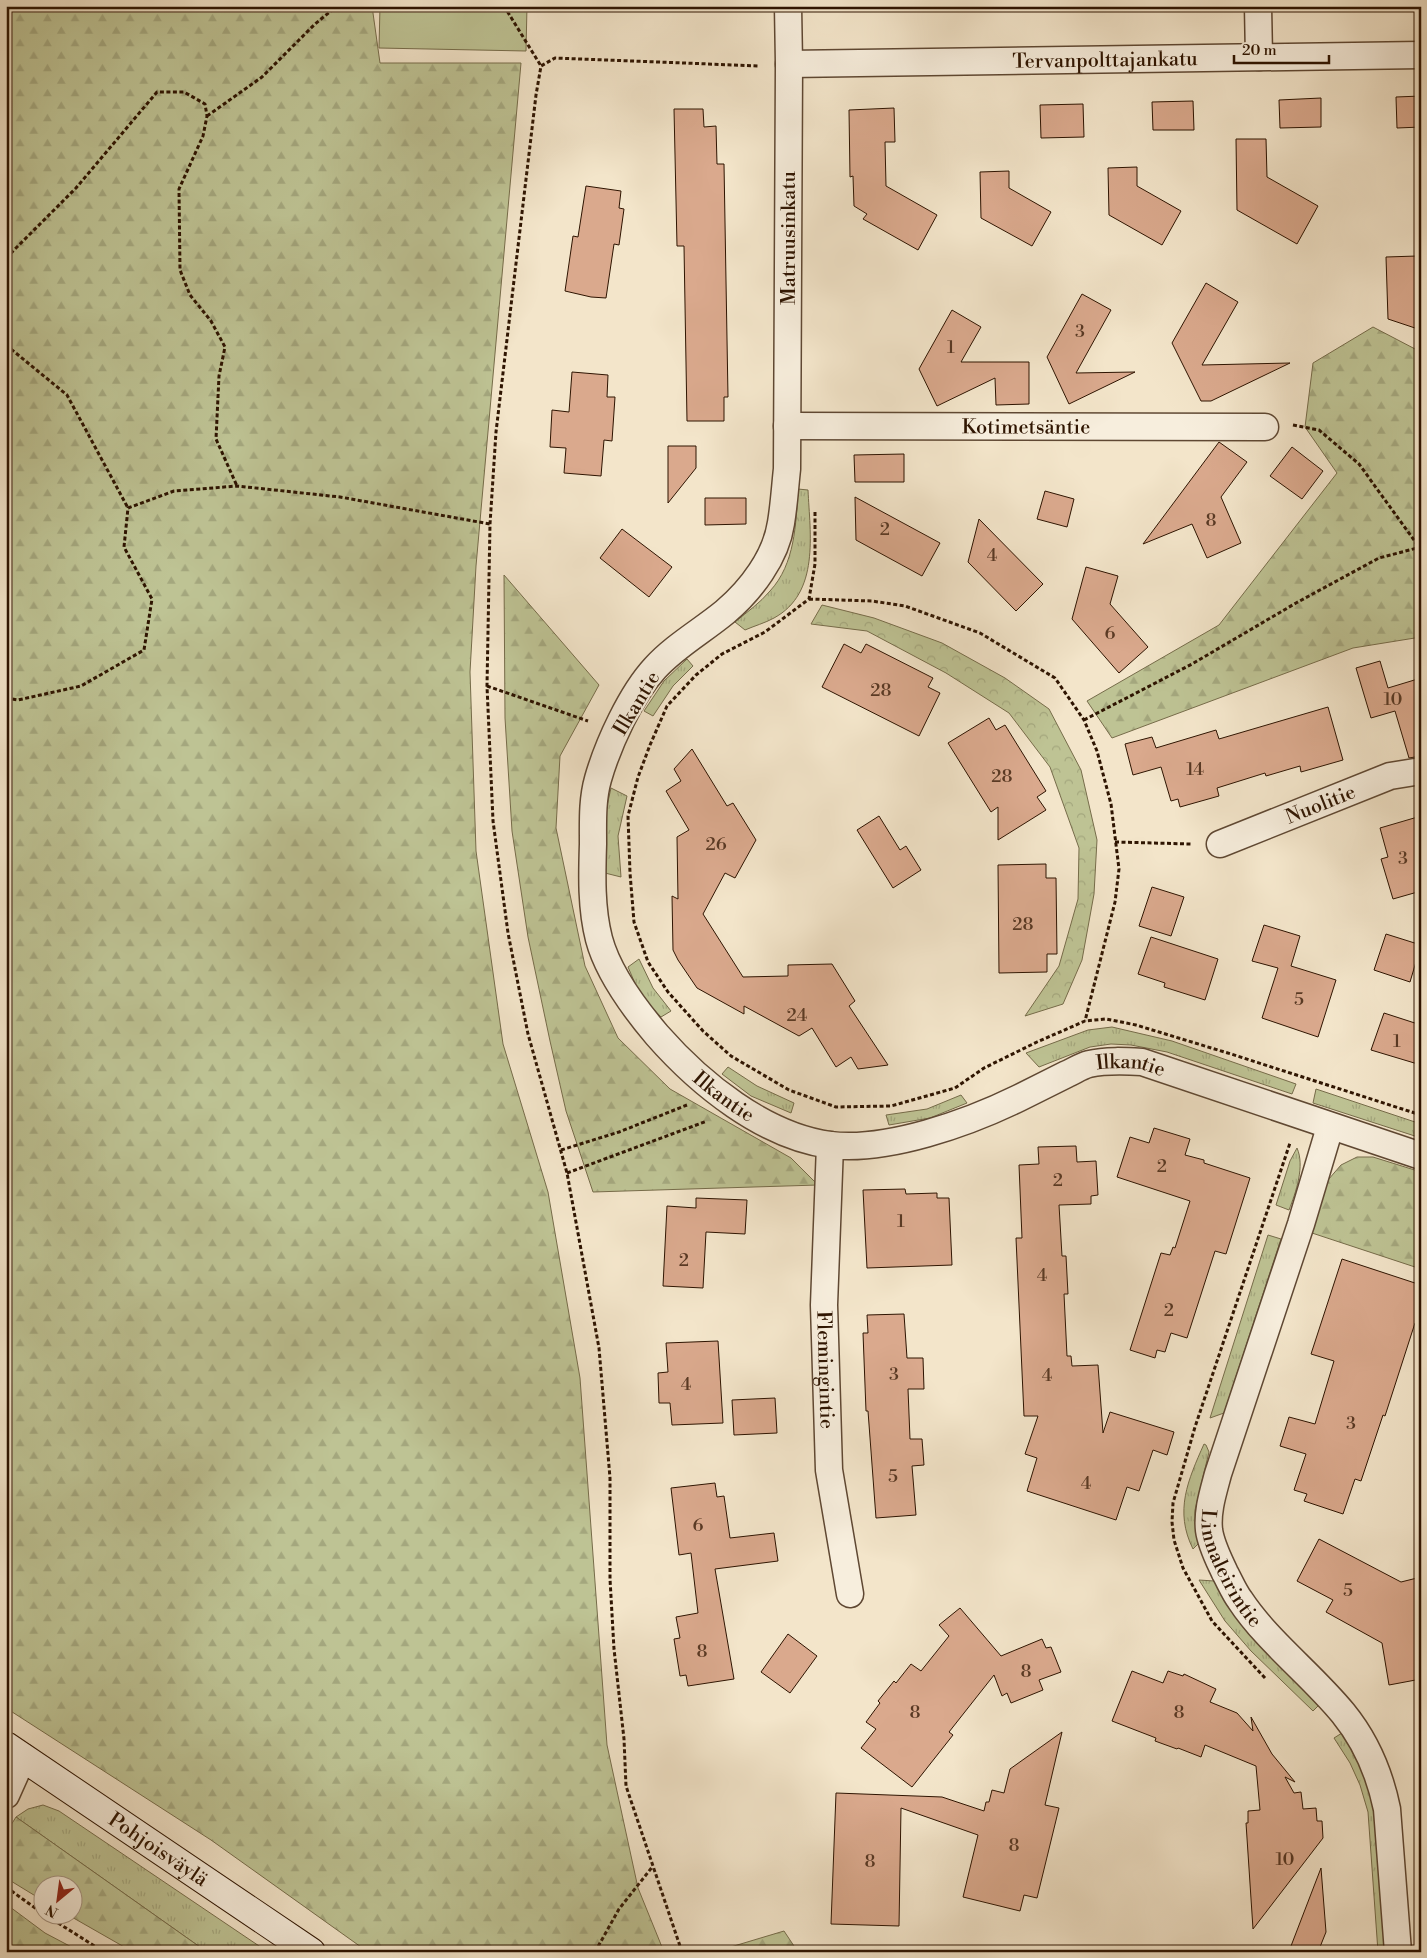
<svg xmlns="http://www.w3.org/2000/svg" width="1427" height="1958" viewBox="0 0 1427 1958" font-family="'Libre Bodoni',serif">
<defs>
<pattern id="grass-tufts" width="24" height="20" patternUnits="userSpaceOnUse" patternTransform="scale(1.25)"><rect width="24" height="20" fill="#bec394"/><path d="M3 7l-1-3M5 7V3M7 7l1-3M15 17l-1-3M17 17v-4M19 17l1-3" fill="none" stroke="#a4a77e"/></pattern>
<pattern id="forest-firs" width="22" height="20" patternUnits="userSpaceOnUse" patternTransform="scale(1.25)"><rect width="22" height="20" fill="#bec394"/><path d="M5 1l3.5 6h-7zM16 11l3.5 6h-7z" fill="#a4a77e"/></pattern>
<pattern id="park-crowns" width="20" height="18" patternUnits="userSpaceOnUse" patternTransform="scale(1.25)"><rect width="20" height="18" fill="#bec394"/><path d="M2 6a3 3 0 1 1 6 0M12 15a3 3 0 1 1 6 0" fill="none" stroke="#a4a77e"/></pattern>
</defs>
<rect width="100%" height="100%" fill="#f3e5ca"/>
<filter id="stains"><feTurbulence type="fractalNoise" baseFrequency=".004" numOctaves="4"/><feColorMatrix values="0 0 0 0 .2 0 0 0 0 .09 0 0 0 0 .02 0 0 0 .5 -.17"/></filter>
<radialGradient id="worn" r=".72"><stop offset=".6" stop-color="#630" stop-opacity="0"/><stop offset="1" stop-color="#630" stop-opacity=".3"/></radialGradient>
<path fill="url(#grass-tufts)" stroke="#766c4a" d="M798,489L808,490C810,534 820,593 774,618C765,623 754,626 745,630L735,622C747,612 760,603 770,591C795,564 796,524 798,489Z
M687,659L693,666L673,686L653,716L644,711L664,681Z
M611,788L627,796L618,836L621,877L605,873L603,824Z
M639,959L653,988L671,1011L661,1017L640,995L628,967Z
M1112,1027L1172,1041L1296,1084L1292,1094L1167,1052L1131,1045L1111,1044L1090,1047L1039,1067L1026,1053L1088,1030Z
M728,1067L757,1086L794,1103L791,1113L751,1096L722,1074Z
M1316,1089L1421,1124V1138L1313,1103Z
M961,1095L967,1103L930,1118L889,1125L886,1115L927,1109Z
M1297,1148C1305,1166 1296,1192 1289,1210L1276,1205L1290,1161Z
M1268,1235L1281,1239L1224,1413L1210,1418Z
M1204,1444L1206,1445L1209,1452L1195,1510V1524L1203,1539L1193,1549C1174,1511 1188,1480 1204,1444Z
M1199,1580L1214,1581L1235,1613L1320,1704L1313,1711L1251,1651L1225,1621Z
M1342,1733L1355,1752L1369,1779L1378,1813L1387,1952H1378L1368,1812L1360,1785L1350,1763L1334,1738Z
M43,1805L59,1811L268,1952H207L16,1817L28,1809Z"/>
<path fill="url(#forest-firs)" stroke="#766c4a" d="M6,6H372L380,63H521L476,566L470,672L476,851L503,1044L548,1192L580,1378L607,1745L638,1888L664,1952H368L211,1840L6,1708Z
M1373,327L1417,350L1421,358V637L1353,648L1112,738L1087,701L1219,625L1337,473L1305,427L1313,363Z
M504,575L599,685L560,756L556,828L585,966L618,1038L670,1089L791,1158L818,1185L593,1192L566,1111L550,1041L528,937L512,831L505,718Z
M1357,1157H1373L1421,1172V1269L1312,1233L1328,1180L1341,1165Z
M16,1817L207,1952H133L70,1916H72V1886H42V1900L6,1878V1833Z
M6,1904L45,1933L81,1952H6Z
M784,1931L798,1952H714Z"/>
<path fill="url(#park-crowns)" stroke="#766c4a" d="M822,605L874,618L942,643L1005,678L1049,709L1081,770L1097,840L1094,894L1082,960L1063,1004L1025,1016L1059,966L1078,899L1079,848L1050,767L1009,713L946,673L867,631L811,624Z"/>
<path fill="#bec394" stroke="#766c4a" d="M380,6H527L526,51L379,48Z"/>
<path fill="#daa98d" stroke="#2e1401" d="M1421,96V127L1397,128L1396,97Z
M1321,98V127L1280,128L1279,100Z
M1193,101L1194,130H1153L1152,102Z
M1083,104L1084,137L1041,138L1040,105Z
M894,108L895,142H885L886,186L937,215L918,250L863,219L867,214L854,206L853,176L850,177L849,110Z
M674,109H703L704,127L716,126L717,164H724L728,397H724V421H687L684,246H677Z
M1236,139H1266L1267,177L1318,206L1297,244L1237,210Z
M1137,167V186L1181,211L1162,245L1109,215L1108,168Z
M1009,171V188L1051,212L1032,246L981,218L980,172Z
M586,186L621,191L619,208L624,209L619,245L614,244L606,298L591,297L565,291L573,236L578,237Z
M1417,256V289L1421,290V330L1388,319L1386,257Z
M1206,283L1238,302L1202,365L1290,363L1211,401H1201L1172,343Z
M1082,294L1111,310L1076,373L1135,372L1069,404L1047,357Z
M952,310L981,327L961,362H1029V404L996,405L995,378L937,406L919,369Z
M572,372L608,375L607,397H615L612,441L604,440L601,476L564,473L566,448L550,447L552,410L569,412Z
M1219,442L1247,462L1221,497L1241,543L1207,558L1192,524L1143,544Z
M668,446H696V468L668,503Z
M1292,447L1323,471L1302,499L1270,476Z
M904,454V482H855L854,455Z
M1045,491L1074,499L1067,527L1037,519Z
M855,497L940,543L922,576L856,540Z
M705,498H746V524L705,525Z
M979,519L1043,584L1016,611L968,562Z
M622,529L672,567L649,597L600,558Z
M1086,567L1118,576L1110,604L1148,647L1119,673L1072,619Z
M844,644L861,653L866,644L933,678L928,687L940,693L919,736L822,687Z
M1380,661L1388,688L1421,678V756L1409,758L1395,711L1371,718L1356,668Z
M1328,707L1343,760L1301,772L1300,766L1266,776L1265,773L1217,788L1219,796L1180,807L1178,799L1171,801L1161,767L1133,775L1125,744L1152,737L1156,748L1216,730L1219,739Z
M989,718L996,730L1005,725L1046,791L1037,797L1046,810L998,840V807L991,812L948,743Z
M692,749L727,806L733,803L756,840L735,878L725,873L703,914L743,977L788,976V965L832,964L855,1001L849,1006L888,1065L858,1069L851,1057L836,1067L812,1028L799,1036L744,1006V1014L697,988L678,960L673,950L672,896L678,899L677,837L689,830L666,791L681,781L674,769Z
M879,816L900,850L906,846L921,870L893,888L857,830Z
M1421,816V891L1393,899L1381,859L1388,857L1380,828Z
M1046,864V878H1056L1057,954H1047V972L999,973L998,865Z
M1152,887L1184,897L1171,936L1139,926Z
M1264,925L1300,936L1291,966L1336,980L1318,1037L1262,1018L1278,968L1252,961Z
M1386,934L1421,945L1410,982L1374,970Z
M1151,937L1218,959L1205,1000L1164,987L1165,983L1138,974Z
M1384,1013L1421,1025V1065L1371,1050Z
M1154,1128L1190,1139L1185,1155L1204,1160V1163L1250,1178L1226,1254L1215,1251L1187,1338L1171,1333L1165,1352L1157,1350L1155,1358L1130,1350L1161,1253L1170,1255L1173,1247L1175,1248L1190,1201L1117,1177L1130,1137L1149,1143Z
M1076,1146L1077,1162L1096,1161L1098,1195L1091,1196V1204L1059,1205L1062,1256H1066L1068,1294H1064L1067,1356H1071L1072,1366L1098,1365L1103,1433L1110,1412L1174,1432L1167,1455L1153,1450L1139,1491L1127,1487L1116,1520L1027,1491L1037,1458L1025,1454L1038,1416H1024L1016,1238H1022L1019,1165L1039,1164L1038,1147Z
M905,1189L906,1194L937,1193V1198H949L952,1265L867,1268L863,1190Z
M696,1198L747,1200L745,1234L706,1232L703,1288L663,1286L667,1206L696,1208Z
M1342,1259L1421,1285V1325L1415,1323L1385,1416L1383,1415L1361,1481L1355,1479L1343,1514L1304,1501L1307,1494L1294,1490L1306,1454L1280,1446L1289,1417L1315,1424L1334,1361L1311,1354Z
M904,1314L907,1358H923L924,1389H908L910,1439H922L924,1465L912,1466L916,1515L876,1518L868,1411H866L863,1333H868L867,1315Z
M718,1341L723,1423L672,1425L670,1403H659L658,1373L668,1372L666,1343Z
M775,1398L777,1433L734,1435L732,1400Z
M715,1483L717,1497L724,1496L730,1538L774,1533L778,1561L715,1569L734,1679L688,1686L686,1675L680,1676L674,1639L680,1638L676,1617L698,1613L691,1553L679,1555L671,1488Z
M1319,1539L1401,1582L1421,1577V1679L1389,1685L1382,1643L1326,1612L1333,1600L1297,1581Z
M960,1608L1001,1656L1042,1639L1046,1648L1051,1647L1061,1672L1039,1680L1043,1690L1011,1703L1007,1693L1002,1696L994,1675L949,1732L953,1735L912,1787L861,1748L876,1729L866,1722L880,1703L878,1701L894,1681L896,1683L911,1664L921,1671L949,1636L939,1625Z
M788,1634L817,1656L790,1693L761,1672Z
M1132,1671L1163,1683L1168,1671L1183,1676L1184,1674L1216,1689L1210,1702L1237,1713L1253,1731L1251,1717L1272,1754L1295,1782L1285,1777L1294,1793L1301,1792L1303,1809L1316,1808L1317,1821H1322L1323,1838L1253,1929L1246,1823H1248V1811L1260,1810L1256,1766L1205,1745L1201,1757L1178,1748L1177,1749L1155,1741L1156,1738L1112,1721Z
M1062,1732L1045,1805L1059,1808L1037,1898L1024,1895L1020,1911L963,1897L978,1835L901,1808L899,1926L831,1924L836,1793L942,1797L984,1811L986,1802H989L992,1790L1004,1793L1010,1769Z
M1321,1868L1326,1932L1318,1952H1306L1291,1946Z"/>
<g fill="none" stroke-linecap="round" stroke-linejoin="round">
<defs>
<g id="street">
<path id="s1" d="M788,6L789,64L787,469C785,487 784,505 781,523C776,557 751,590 725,612C702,631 675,646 655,668C631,694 608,744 598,779C592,800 593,822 593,844C592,875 591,908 599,939C608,973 635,1009 657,1035C700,1084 764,1136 830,1145C887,1152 968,1123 1019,1098C1035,1090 1051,1082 1067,1074C1074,1071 1081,1066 1089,1064C1106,1060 1125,1061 1142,1062L1421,1156"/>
<path d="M1258,6L1259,57"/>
<path id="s2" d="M789,64L1421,55"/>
<path id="s3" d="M787,426L1265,427"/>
<path id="s4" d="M1220,844L1390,776L1421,771"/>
<path id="s5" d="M1330,1127L1301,1224L1218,1474C1213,1493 1207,1511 1209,1530C1211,1545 1219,1560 1225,1573C1230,1582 1234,1592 1240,1600C1267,1641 1311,1674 1343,1713C1365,1740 1380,1775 1387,1809L1398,1952"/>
<path id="s6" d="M830,1145L824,1305L829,1470L850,1594"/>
<path d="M6,1795L23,1757"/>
</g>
<g id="secondary">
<path id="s7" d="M6,1746L311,1952"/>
</g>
</defs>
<use href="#street" stroke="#5f4833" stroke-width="29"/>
<use href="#secondary" stroke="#2e1401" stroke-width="30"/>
<path stroke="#2e1401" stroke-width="3" stroke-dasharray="4 2.5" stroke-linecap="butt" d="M504,6L541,66
M207,116L262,77L315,24L337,6
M6,258L76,188L157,92H184L205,104L207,116L203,136L179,189L180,270L190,295L211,321L225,347L219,376L216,439L237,486
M6,345L67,395L128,508
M1293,425L1319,430L1359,464L1419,547
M815,512V564L809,599L765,632L722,654L696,675L667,706L650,745L638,777L628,816L630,873L634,922L648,962L668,992L703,1031L731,1056L789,1090L836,1107L891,1106L955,1088L984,1068L1037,1042L1085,1021L1106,1019L1136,1025L1231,1054L1421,1115
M809,599L872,601L905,606L980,633L1055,678L1084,720L1097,751L1111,804L1119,869L1115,902L1085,1021
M487,686L588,721
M6,698L18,700L81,686L144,650L152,599L124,547L128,508L174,491L237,486L340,497L490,524
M1084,720L1192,664L1296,603L1379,558L1421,547
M1115,842L1191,844
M561,1150L619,1132L687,1105
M567,1173L707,1121
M1265,1678L1212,1621L1183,1568L1174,1540L1172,1522L1173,1503L1195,1427L1290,1143
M6,1887L42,1913
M47,1916L104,1952
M595,1952L619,1909L653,1866
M682,1952L626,1786L624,1739L614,1649L610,1579V1478L599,1348L567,1173L528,1034L508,933L493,821L487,686L490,524L496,432L536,95L541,66L555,58L760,66"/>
<use href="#street" stroke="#f7eedd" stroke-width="26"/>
<use href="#secondary" stroke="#f7eedd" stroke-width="28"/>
</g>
<g text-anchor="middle" stroke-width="4.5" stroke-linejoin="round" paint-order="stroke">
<g font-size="18" fill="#593924">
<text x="1080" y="337">3</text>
<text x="951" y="353">1</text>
<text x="1211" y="526">8</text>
<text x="885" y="535">2</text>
<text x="992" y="561">4</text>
<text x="1110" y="639">6</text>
<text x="881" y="696">28</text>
<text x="1393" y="705">10</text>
<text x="1195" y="775">14</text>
<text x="1002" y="782">28</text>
<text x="716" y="850">26</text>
<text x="1403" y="864">3</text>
<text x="1023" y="930">28</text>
<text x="1299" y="1005">5</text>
<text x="797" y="1021">24</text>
<text x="1397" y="1047">1</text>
<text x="1162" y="1172">2</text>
<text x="1058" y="1186">2</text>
<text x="901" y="1227">1</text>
<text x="684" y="1266">2</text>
<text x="1042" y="1281">4</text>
<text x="1169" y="1316">2</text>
<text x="894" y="1380">3</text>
<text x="1047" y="1381">4</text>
<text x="686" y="1390">4</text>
<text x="1351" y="1429">3</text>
<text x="893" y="1482">5</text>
<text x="1086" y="1489">4</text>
<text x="698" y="1531">6</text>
<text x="1348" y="1596">5</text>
<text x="702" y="1657">8</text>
<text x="1026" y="1677">8</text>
<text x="915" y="1718">8</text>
<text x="1179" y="1718">8</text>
<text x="1014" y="1851">8</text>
<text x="1285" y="1865">10</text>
<text x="870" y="1867">8</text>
</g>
<g font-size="20" fill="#2e1401" stroke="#f7eedd">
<text dy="7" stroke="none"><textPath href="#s2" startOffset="316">Tervanpolttajankatu</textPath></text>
<text transform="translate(788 238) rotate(-90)" y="7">Matruusinkatu</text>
<text dy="7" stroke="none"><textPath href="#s3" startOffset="239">Kotimetsäntie</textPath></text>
<text transform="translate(636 703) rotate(-59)" y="7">Ilkantie</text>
<text dy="7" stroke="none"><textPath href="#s4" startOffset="108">Nuolitie</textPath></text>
<text dy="7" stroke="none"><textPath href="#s1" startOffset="1640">Ilkantie</textPath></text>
<text dy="7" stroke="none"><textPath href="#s1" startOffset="1205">Ilkantie</textPath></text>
<text dy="7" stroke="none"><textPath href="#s6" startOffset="225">Flemingintie</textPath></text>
<text dy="7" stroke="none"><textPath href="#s5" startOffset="465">Linnaleirintie</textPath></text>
<text dy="7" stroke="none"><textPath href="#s7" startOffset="184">Pohjoisväylä</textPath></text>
</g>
</g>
<rect width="1427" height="1958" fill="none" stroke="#f3e5ca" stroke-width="25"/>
<rect x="8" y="8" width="1412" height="1943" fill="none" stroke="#2e1401" stroke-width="2.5"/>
<rect x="12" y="12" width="1402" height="1933" fill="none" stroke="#2e1401"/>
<g transform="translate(58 1900) rotate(209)"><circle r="24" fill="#f7eedd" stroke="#a79785"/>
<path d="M0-4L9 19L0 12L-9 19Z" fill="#8f2418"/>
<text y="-8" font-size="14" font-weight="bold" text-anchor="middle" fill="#2e1401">N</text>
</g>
<path d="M1234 55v8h95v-8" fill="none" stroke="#2e1401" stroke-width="2.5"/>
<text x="1242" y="55" font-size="15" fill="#2e1401" stroke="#f7eedd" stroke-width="4" paint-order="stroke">20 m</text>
<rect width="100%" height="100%" filter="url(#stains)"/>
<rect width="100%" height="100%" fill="url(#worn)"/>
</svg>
